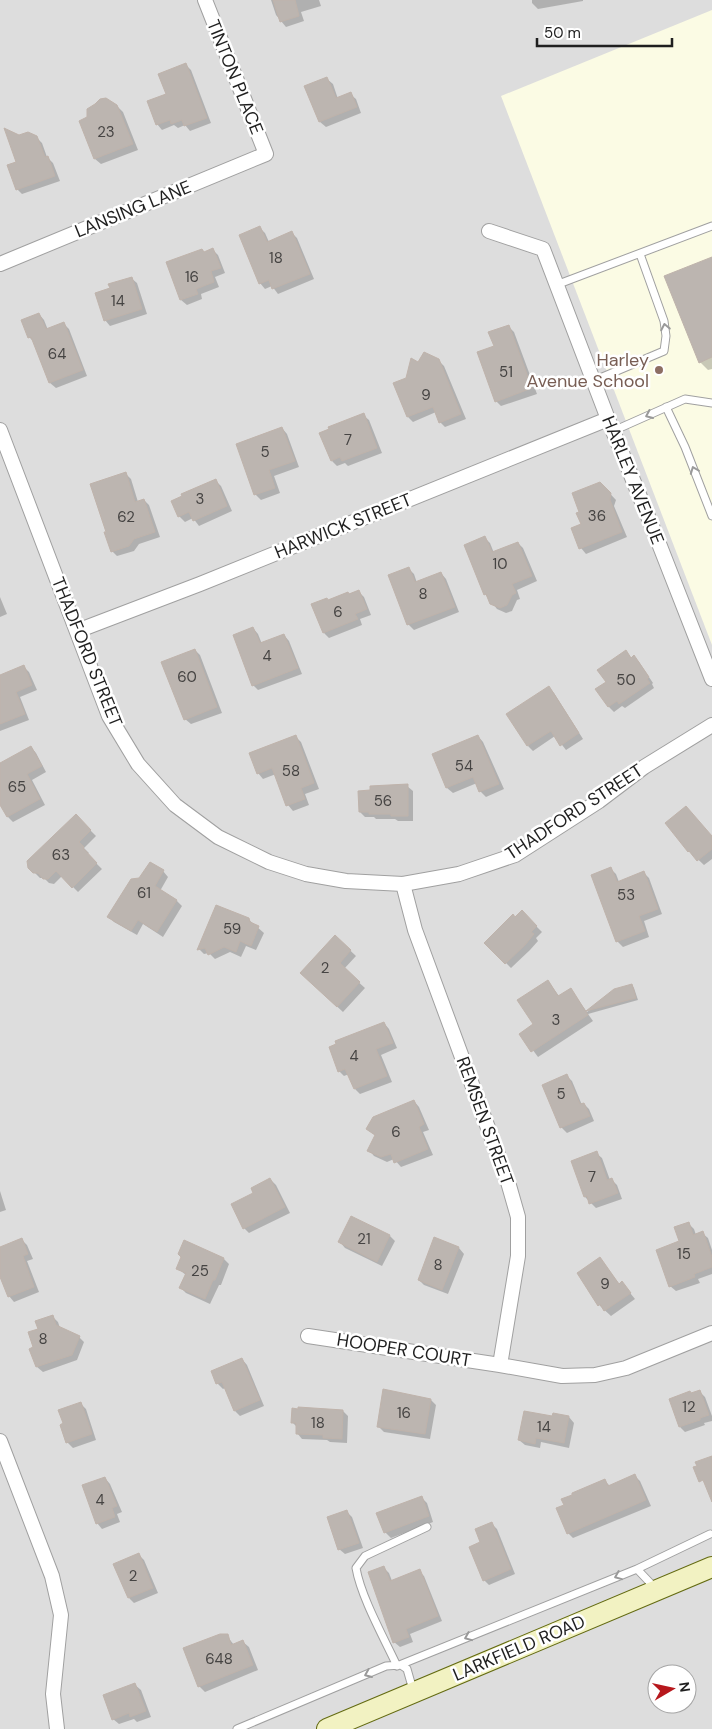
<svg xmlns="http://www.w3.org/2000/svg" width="712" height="1729" viewBox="0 0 712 1729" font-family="'DM Sans',sans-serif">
<rect width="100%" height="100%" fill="#efece7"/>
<path fill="#ddd" fill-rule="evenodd" d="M0,0H712V1729H0ZM657,1674H687V1704H657Z"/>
<path fill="#fbfbe4" d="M712,10V645L501,96Z"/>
<path fill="#0003" d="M271,0H319L321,6L301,12L304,21L286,27L276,15Z
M532,0H583V1L538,9L532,3Z
M186,65L191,70L211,123L190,131L185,125L178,128L174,125L162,130L157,124L167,95Z
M327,79L333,84L338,99L350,94L356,99L361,113L326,127L320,122L306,87Z
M117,106L123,112L138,150L101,164L95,159L81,121Z
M19,136L36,137L42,143L47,157L53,163L60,181L22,194L17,189Z
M260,228L265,233L269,242L292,233L297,238L314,279L278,294L272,286L265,289L260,283Z
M202,250L205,253L213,250L218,255L225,273L215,277L219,287L201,294L202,299L187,305L181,300L168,262Z
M712,259V369L708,370L700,362Z
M131,278L137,283L147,314L110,326L105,320Z
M39,314L44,320L48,330L64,324L69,329L87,376L56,388L50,383L35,343L29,337Z
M508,326L514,332L537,394L501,406L496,401L495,347Z
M438,360L444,366L466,419L445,427L440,422L436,412L413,422L408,417L407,379L419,364Z
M363,415L369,420L382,453L348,466L345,463L337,466L332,461Z
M282,428L287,434L299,467L274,476L280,493L261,500L255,494Z
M125,473L131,479L138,502L144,500L149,505L160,537L139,544L134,551L117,556L112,551Z
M215,480L221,486L232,511L199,526L193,518L185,522L179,516L173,502Z
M600,483L616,500L614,506L627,537L586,554L581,548L573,529L582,525Z
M485,538L490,543L494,553L518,543L523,548L537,581L517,590L520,599L517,600L512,611L506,613L497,609L485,594Z
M408,568L414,574L417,583L441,573L446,579L459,612L414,630L408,624Z
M358,591L364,597L371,615L360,619L362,625L329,638L324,633L313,605Z
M0,597L7,614L0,617Z
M253,628L258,634L262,644L284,635L289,641L302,674L258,690L253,685Z
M195,650L200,655L222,713L191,724L185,719Z
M626,652L632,659L634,657L639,662L653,683L652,684L654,688L625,708L622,706L614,712L609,707L607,682Z
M24,667L29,672L37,690L20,697L29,720L0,731V676Z
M549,688L554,693L583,739L566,750L555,736L533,751L528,746Z
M478,736L483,742L504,789L486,797L481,792L477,783L453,793L447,788L433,755Z
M296,737L301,742L319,789L305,794L309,805L293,811L288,805L276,774L263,779L258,773Z
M31,747L36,753L46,772L32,780L45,805L13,822L8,817L0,802V764Z
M407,786L413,791V821H398L395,819H376L374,817H365L360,812Z
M76,816L96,836L84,848L89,853L87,854L102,869L78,892L62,876L54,884L49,883L44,878H40L29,867Z
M712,837V859L704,865L689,851Z
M611,869L616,874L619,882L644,873L649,878L662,914L644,921L649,937L623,947L617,941Z
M163,871L168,877L160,891L177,901L182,906L163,937L143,924L137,935L114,922L109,917Z
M522,912L542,932L536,938L538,941L530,950L511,968L486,943Z
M248,919L264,933L256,950L246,946L241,957L230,952L215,959L209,953L204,954L199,949Z
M336,937L356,956L344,969L365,988L343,1012L307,979Z
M548,981L559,996L570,989L587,1012L615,991L632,985L634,988L638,1000L588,1014L593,1021L538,1057L521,1034L535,1024Z
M384,1023L389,1029L397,1048L381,1055L392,1082L360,1094L355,1089L349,1074L344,1076L339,1071Z
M567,1076L572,1081L582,1105L584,1104L589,1109L594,1121L567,1133L562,1128L544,1085Z
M414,1101L419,1107L429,1130L423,1132L433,1155L401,1167L394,1159L387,1162L374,1156L369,1150L376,1136L367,1129Z
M596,1153L602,1158L610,1180H612L617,1185L622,1199L596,1208L585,1197L573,1161Z
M270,1179L276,1185L290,1213L249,1233L244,1228L255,1193Z
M0,1191L6,1210L0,1212Z
M689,1224L694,1229L696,1235L702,1233L708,1238L712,1250V1274L698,1279L700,1283L676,1291L670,1286L681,1242Z
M390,1236L395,1241L382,1266L345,1248L340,1242Z
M435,1239L459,1248L464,1254L448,1294L424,1285L419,1280Z
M22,1240L27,1245L33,1259L27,1261L39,1292L14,1302L9,1296L0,1274V1248Z
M224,1259L229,1264L221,1285H219L210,1304L186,1293L180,1287L186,1275L177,1268Z
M600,1259L620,1285L622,1283L635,1299L611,1316L599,1305Z
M52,1316L58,1322L60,1328L79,1337L84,1342L77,1360L43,1372L37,1367L31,1349L35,1348L39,1330Z
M242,1359L247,1365L264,1406L240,1416L235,1411L225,1388L223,1389L217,1383Z
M700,1392L705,1397L712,1416V1421L704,1423L705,1425L685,1432L680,1427Z
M431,1400L436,1405L430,1439L384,1432L378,1426Z
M81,1404L86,1409L96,1440L73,1448L67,1442Z
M343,1411L348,1416L347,1443L330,1442L327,1440L302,1439L297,1433V1427L292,1422Z
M569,1417L574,1423L569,1448L541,1442L540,1448L525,1445L519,1440Z
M635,1476L640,1481L651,1506L573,1538L568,1533L604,1480L610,1486Z
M105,1478L110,1484L122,1512L117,1514L120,1522L102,1529L97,1523Z
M421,1497L427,1503L433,1522L391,1538L385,1532Z
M347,1512L352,1517L363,1548L345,1554L339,1549Z
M492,1524L497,1529L515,1574L489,1585L484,1580L482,1543Z
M139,1555L144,1560L158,1593L134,1603L129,1598Z
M384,1568L389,1573L392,1581L419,1571L424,1576L442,1621L410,1634L413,1642L400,1647L394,1642Z
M227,1636L234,1645L243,1642L249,1647L258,1670L205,1692L199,1686Z
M135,1685L141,1690L151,1717L137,1722L134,1719L119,1724L113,1719Z"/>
<path fill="#bcb5b0" stroke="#bfb3ab" d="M273,0H295L299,16L280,22Z
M186,63L207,118L184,126L182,120L171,124L170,120L156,125L147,101L166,94L158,74Z
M327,77L336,98L351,92L357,107L319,122L304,86Z
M106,98L117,105L133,144L94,159L79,121L87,117V109L95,104L100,99Z
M4,128L19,135L28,132L37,136L45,157L48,156L55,176L16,190L7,165L16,162Z
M260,226L267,242L292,231L310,274L272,289L269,280L259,284L239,235Z
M213,248L221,268L211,271L214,282L196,289L198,294L180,300L166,262L202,249L204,252Z
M712,257V357L699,363L664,276Z
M132,277L142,309L104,321L95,293L110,288L108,284Z
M39,313L46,329L64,322L83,370L49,383L31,337L28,338L21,320Z
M509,325L532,388L495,402L477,352L494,346L488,332Z
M424,352L439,359L461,414L439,423L433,407L407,417L393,383L406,378L411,358L418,362Z
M364,413L377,448L342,461L340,457L331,461L319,433L329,429L328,427Z
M282,427L295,461L269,470L275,488L254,495L236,444Z
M126,472L135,502L144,499L155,532L134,539L129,546L111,552L104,532H106L90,484Z
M216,479L227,506L193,521L189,512L178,517L171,501L182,496L181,494Z
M600,482L611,493L610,500L622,532L579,549L571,528L581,524L576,513L579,512L572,493Z
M485,536L492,552L518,542L532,576L512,584L516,593L512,595L507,605L500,608L490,604L486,594L484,595L464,545Z
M409,567L415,582L441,572L455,607L407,625L388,575Z
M359,590L367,609L355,614L358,619L323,633L311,604L327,598L328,600L348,592L349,594Z
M253,627L260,643L284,634L298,668L252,686L233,635Z
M195,649L217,707L184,720L161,662Z
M626,650L631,658L634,655L649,677L647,679L650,683L619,704L617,701L608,707L595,689L606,682L597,670Z
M24,665L32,685L16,692L25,714L0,724V675Z
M549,686L579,733L560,746L551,731L527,746L506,714Z
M296,735L314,783L301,788L305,799L286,806L272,768L257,774L249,753Z
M478,735L499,784L479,792L473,777L446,788L432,754Z
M31,746L42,766L27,774L40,799L7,817L0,805V763Z
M408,784V816H391V814H369V812H359L358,791L370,790V786Z
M686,806L712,836V849L697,861L689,851L688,852L665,823Z
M76,814L91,830L79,842L84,847L83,848L97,863L72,888L56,871L48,879H43L38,873H33L28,868L27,861Z
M150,862L164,870L155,886L177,900L157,932L138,920L131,931L107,917L131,879L139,878Z
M611,867L617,882L644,871L658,909L639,916L645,931L616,942L591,875Z
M216,905L249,918L250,922L259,926L251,946L240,941L236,952L224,947L208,955L205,948L197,950Z
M522,910L537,926L531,932L534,934L525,945L505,964L484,943L513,914L515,917Z
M335,935L351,950L340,963L360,982L337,1007L300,973Z
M548,980L558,996L571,988L588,1015L531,1052L519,1034L533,1024L517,1000Z
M632,984L636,998L586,1011L614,989Z
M384,1022L393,1043L376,1049L387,1076L354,1089L345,1069L338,1072L329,1047L336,1044L335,1041Z
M567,1074L580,1104L584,1103L590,1116L560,1128L542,1085Z
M414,1100L424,1124L419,1127L428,1149L394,1163L391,1154L381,1157L367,1151L375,1135L366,1129L373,1117Z
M597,1151L607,1180L612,1178L618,1193L589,1204L587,1196L584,1197L571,1161Z
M270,1178L285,1207L243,1229L231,1204L253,1193L251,1188Z
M351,1216L390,1235L377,1262L338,1242Z
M689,1222L693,1235L703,1231L712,1257V1267L694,1274L695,1277L669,1287L656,1250L679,1241L674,1227Z
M434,1237L459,1247L442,1290L418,1280Z
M22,1238L28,1254L23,1256L34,1287L8,1297L0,1277V1247Z
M184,1240L224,1258L215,1280H213L205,1299L179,1288L186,1273L176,1269L181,1257L178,1254Z
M600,1257L619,1284L622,1281L631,1293L604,1311L600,1304L598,1306L577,1273Z
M53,1315L56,1325L80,1336L72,1355L36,1367L29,1349L33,1347L28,1332L38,1329L35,1321Z
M242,1358L260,1400L234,1411L222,1382L216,1384L211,1371Z
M383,1389L431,1399L425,1434L377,1427Z
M700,1390L709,1415L700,1418V1420L679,1427L669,1399L690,1391L691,1393Z
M81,1402L92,1434L66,1443L60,1425L63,1423L58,1410Z
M298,1407L343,1410L342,1439L323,1438V1435L296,1434V1423H291L292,1408L298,1409Z
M524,1411L552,1416L553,1413L569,1416L564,1443L536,1438L535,1444L518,1440Z
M712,1456V1502L703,1480L699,1482L693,1467L697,1466L695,1462Z
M635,1474L646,1500L567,1534L556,1508L564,1505L561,1499L572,1495V1493L605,1479L608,1486Z
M105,1477L117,1506L112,1508L115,1517L96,1524L82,1485Z
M422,1496L429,1516L384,1533L376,1513Z
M347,1510L359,1543L338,1550L327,1517Z
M492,1522L511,1569L483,1581L469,1547L480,1542L475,1529Z
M139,1553L153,1588L128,1598L113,1564Z
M384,1566L390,1581L420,1569L438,1616L406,1629L409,1637L393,1643L368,1572Z
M220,1634H228L231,1645L243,1640L253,1665L198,1687L183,1648Z
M135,1683L146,1711L130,1717L129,1713L112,1720L103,1695Z"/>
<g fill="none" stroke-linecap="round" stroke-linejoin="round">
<defs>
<path id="service" d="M556,285L712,226
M593,381L664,351L666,336L664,321L640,254
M666,407L685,447L712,516
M613,431L685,399L712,403
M427,1527L365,1556L356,1568C361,1597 384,1638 397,1666L637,1569L655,1588
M637,1569L710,1534
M237,1729L386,1666L401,1665L407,1669L413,1690"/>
<path id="minor" d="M489,231L543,249L608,419L656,536L712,679
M0,264L266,154L205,0
M0,430L109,716L138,764L175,805L218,837L269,862L306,874L346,881L403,884L459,874L515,855L599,801L644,767L712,725
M77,631L200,584L608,419
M403,884L415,930L508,1182L518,1217V1256L500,1365
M308,1336L500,1365L562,1376L595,1375L626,1368L712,1333
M0,1441L52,1576L61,1615L53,1694L57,1729"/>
<path id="secondary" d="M327,1729L712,1567"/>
</defs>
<use href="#service" stroke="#a0a0a0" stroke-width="9"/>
<use href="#minor" stroke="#a0a0a0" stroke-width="16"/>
<use href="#secondary" stroke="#646b12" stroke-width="22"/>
<use href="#service" stroke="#fff" stroke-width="7"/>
<use href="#minor" stroke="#fff" stroke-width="14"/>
<use href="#secondary" stroke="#f2f2c2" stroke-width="20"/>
</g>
<defs><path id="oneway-chevron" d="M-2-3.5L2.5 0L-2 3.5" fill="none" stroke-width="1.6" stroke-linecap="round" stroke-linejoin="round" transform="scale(1.25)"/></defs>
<g stroke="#9a9a9a">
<use href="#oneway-chevron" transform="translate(665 327) rotate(-101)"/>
<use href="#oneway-chevron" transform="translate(649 415) rotate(156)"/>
<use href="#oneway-chevron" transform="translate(694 470) rotate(-111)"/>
<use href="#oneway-chevron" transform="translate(618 1576) rotate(158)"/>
<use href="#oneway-chevron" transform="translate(468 1637) rotate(158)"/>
<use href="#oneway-chevron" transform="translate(368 1674) rotate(157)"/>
</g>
<circle fill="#8d6e63" stroke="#fff" stroke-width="2" cx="659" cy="370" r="5"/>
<g text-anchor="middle" stroke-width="5" stroke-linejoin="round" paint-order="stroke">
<g font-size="15" fill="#464443">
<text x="106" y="137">23</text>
<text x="276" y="263">18</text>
<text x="192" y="282">16</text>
<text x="118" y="306">14</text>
<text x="57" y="359">64</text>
<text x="506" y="377">51</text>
<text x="426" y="400">9</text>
<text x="348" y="445">7</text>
<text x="265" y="457">5</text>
<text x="200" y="504">3</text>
<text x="597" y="521">36</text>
<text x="126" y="522">62</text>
<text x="500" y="569">10</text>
<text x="423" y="599">8</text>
<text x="338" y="617">6</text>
<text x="267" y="661">4</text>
<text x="187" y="682">60</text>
<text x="626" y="685">50</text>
<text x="464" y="771">54</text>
<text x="291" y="776">58</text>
<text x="17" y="792">65</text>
<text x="383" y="806">56</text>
<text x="61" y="860">63</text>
<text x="144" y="898">61</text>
<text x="626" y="900">53</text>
<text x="232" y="934">59</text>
<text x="325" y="973">2</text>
<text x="556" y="1025">3</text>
<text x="354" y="1061">4</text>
<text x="561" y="1099">5</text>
<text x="396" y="1137">6</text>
<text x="592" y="1182">7</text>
<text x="364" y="1244">21</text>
<text x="684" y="1259">15</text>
<text x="438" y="1270">8</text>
<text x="200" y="1276">25</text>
<text x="605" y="1289">9</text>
<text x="43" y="1344">8</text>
<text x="689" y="1412">12</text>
<text x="404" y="1418">16</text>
<text x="318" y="1428">18</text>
<text x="544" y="1432">14</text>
<text x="100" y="1505">4</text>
<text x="133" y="1581">2</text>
<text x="219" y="1664">648</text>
</g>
<g font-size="18" fill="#1f1f1f" stroke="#fff">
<text transform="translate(235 77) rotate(68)" y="6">TINTON PLACE</text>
<text transform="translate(133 209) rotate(-22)" y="6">LANSING LANE</text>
<text transform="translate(633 480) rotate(68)" y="6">HARLEY AVENUE</text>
<text transform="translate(343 526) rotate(-22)" y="6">HARWICK STREET</text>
<text transform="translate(87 652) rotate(68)" y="6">THADFORD STREET</text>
<text transform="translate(574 812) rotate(-33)" y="6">THADFORD STREET</text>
<text transform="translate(485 1121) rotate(70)" y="6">REMSEN STREET</text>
<text transform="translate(404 1350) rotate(9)" y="6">HOOPER COURT</text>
<text transform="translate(519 1648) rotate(-23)" y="6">LARKFIELD ROAD</text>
</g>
<g font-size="18" fill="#785e54" stroke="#fff" text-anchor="end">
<text x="649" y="366">Harley<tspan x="649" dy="21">Avenue School</tspan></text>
</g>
</g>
<g transform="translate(672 1689) rotate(81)"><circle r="24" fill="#ffffff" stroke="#a5a5a5"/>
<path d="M0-4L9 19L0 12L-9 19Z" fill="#b7181d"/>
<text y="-8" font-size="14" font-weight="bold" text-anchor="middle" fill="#1f1f1f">N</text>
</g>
<path d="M537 38v8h135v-8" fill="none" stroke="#1f1f1f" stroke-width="2.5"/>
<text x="544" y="38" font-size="15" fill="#1f1f1f" stroke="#ffffff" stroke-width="4" paint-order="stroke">50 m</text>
</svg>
